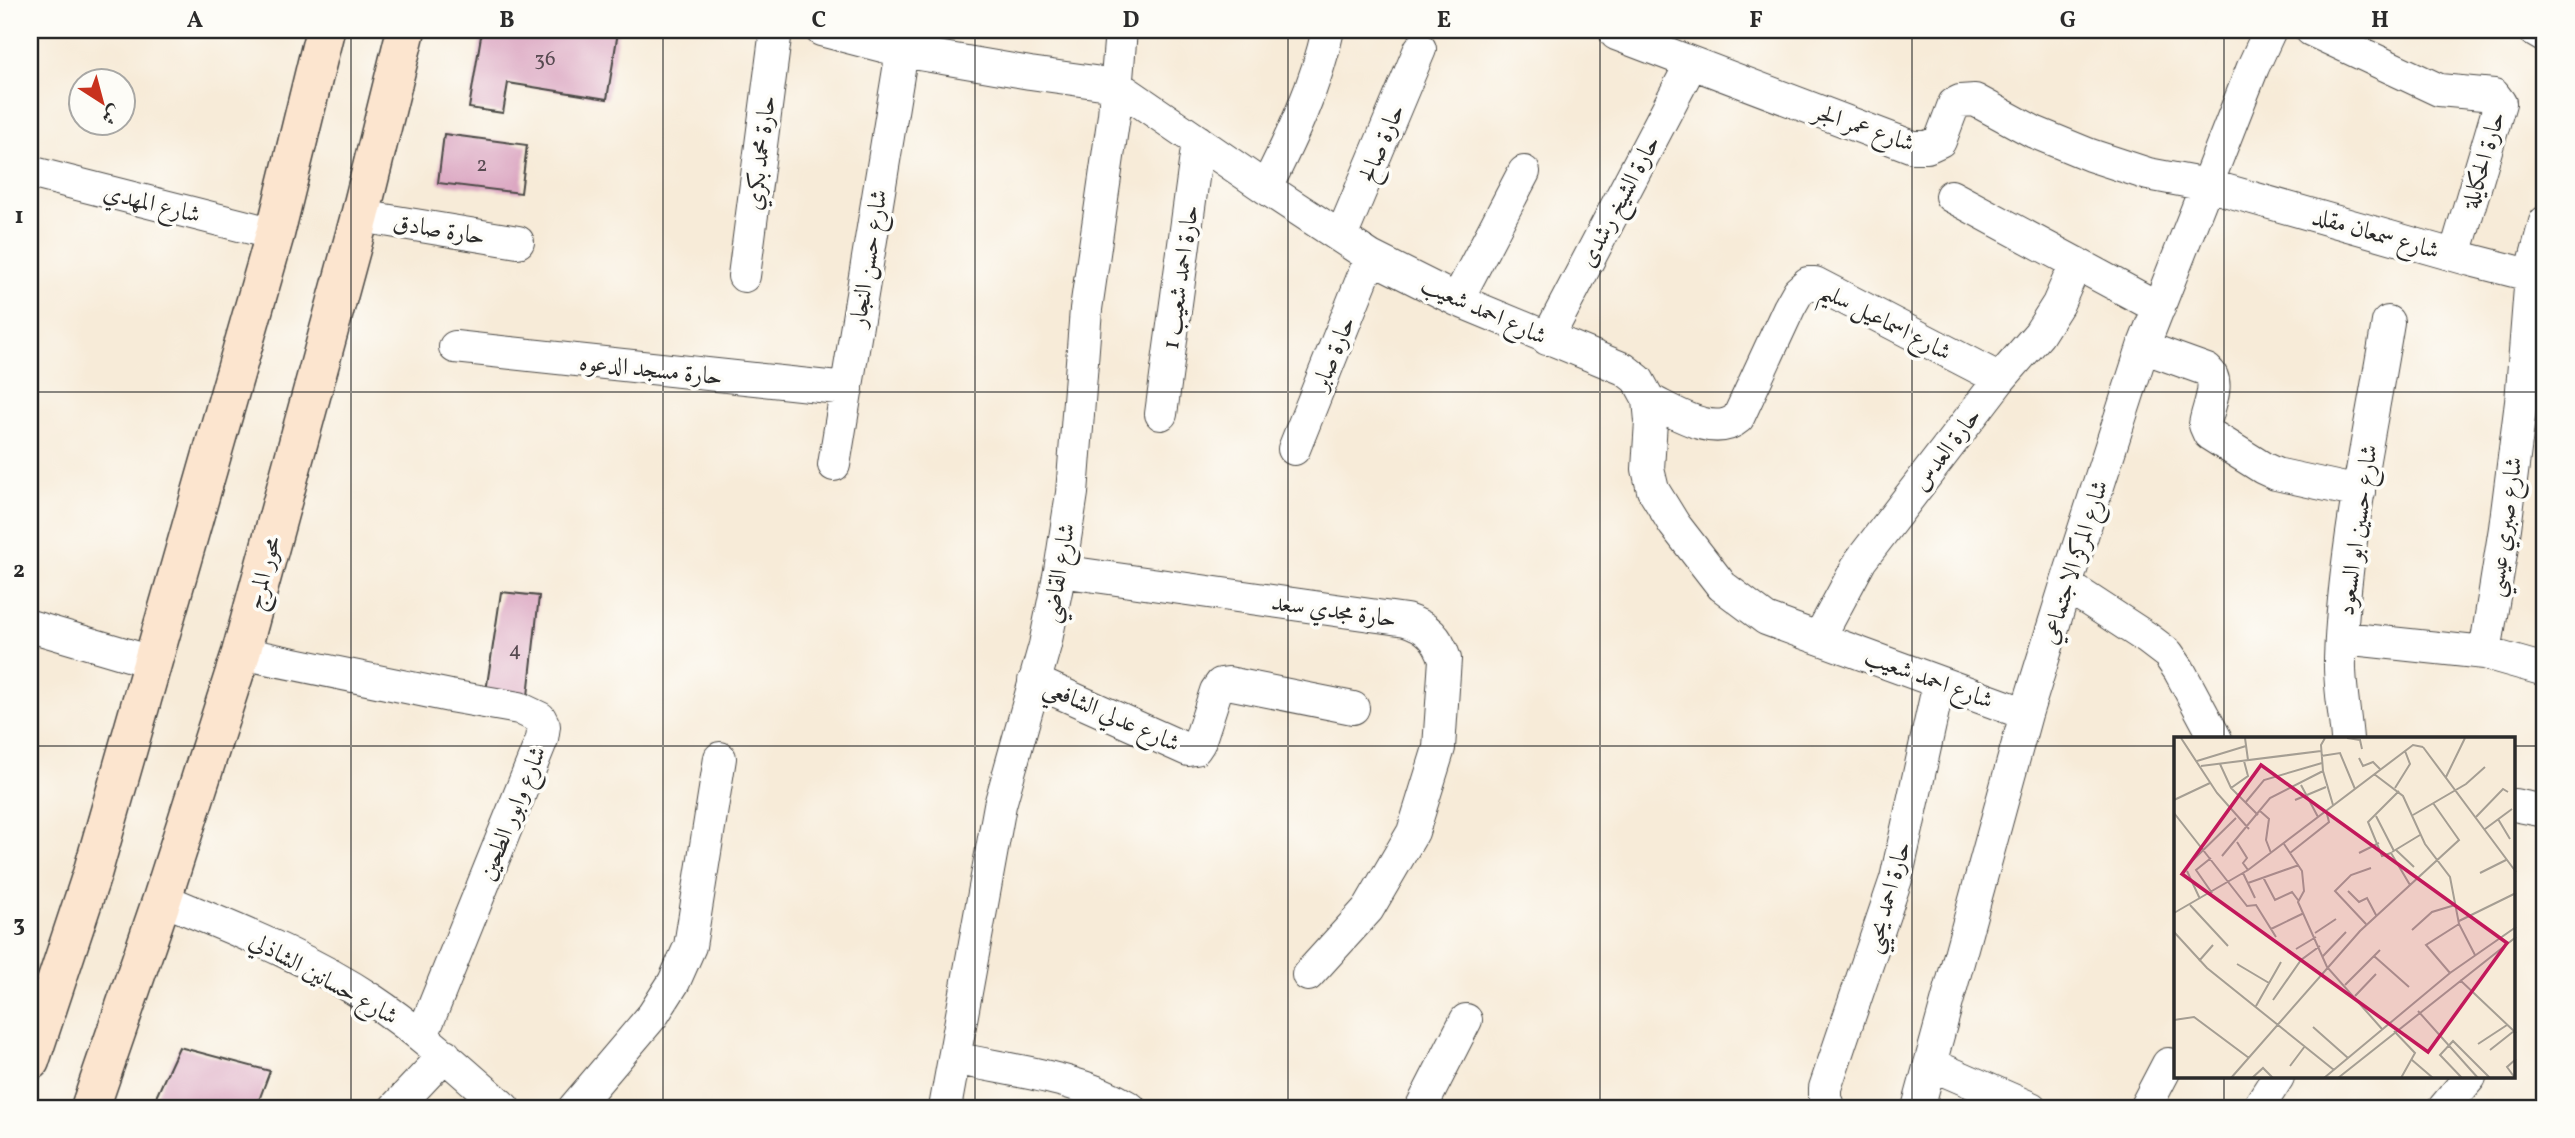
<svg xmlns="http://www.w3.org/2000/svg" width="2575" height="1138" viewBox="0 0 2575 1138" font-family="Vollkorn,Amiri,serif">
<rect width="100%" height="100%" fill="#fdfcf7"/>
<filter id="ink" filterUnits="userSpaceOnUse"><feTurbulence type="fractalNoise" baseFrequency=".0143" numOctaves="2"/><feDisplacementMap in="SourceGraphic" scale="14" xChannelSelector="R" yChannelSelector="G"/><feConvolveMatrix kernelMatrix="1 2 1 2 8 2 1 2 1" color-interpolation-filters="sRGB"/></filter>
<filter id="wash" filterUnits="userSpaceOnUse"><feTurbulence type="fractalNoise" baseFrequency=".00686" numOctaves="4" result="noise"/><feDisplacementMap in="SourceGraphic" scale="28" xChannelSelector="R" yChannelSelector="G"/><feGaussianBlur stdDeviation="1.57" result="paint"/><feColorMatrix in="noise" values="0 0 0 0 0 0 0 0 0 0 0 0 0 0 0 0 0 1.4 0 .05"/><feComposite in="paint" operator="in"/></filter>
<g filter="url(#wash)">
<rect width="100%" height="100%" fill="#f7ebd8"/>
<g id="blocks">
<path fill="#dca7c2" d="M482,30H604L618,32L607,99L508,83L503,113L469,108Z
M444,134L527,145L521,193L438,183Z
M501,592L539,596L527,705L485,698Z
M179,1047L270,1071L256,1108H151Z"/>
</g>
</g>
<g filter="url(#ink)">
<use href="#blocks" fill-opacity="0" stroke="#4a4845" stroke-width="2"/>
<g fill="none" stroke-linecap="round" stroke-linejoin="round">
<defs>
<path id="street" d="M821,30L902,51L1030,73L1116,85L1266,188L1371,257L1457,300L1624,369L1638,380L1649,400L1651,421L1648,469L1653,490L1674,524L1722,586L1766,619L2026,714
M2311,30L2439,90L2494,95L2500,103L2455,255
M2533,30L2545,37
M1616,34L1913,147H1927L1940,141L1954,104L1960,101L1975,100L2034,132L2090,155L2148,174L2207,185L2471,260L2545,279
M30,172L275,234
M1266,188C1291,138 1316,86 1328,30
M1951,196L2159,308
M360,216L518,242
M1341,237L1420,49
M744,276L776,30
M1457,300L1524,172
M1547,339L1691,64
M455,347L847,389
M2143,347L2207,370C2222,383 2207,408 2205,425L2209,434L2263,468L2276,474L2359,492
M1649,400C1673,411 1714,439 1738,418L1789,308L1798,292L1808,283H1815L2000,379
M1161,414L1198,141
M1294,449L1371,257
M834,465L902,51
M1060,571L1406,620C1428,627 1438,638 1445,659L1439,748L1413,832L1368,909L1308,975
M2066,585L2147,638L2168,654L2179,670L2216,739
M30,626L152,662
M1819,638L1861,560L2000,379L2039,334L2058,304L2076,263
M2343,638L2485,653L2545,670
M241,653L450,696L519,708L540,718L544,726L542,739L422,1036
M2485,653L2505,528L2521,402L2531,275L2545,222
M1034,681L1188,750L1195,749L1199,743L1216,691L1221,684L1228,683L1353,708
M2347,739C2345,713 2339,685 2340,659C2344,546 2370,434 2388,322
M2514,805L2545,811
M162,899C234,929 307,957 372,1000C420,1032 461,1070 504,1108
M954,1058C1013,1071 1078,1077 1130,1108
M1930,1064L2031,1108
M395,1108L445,1055
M574,1108L653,1015L674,982L690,946L720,758
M945,1108L1000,805L1045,645L1060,571L1072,493L1086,309L1114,115L1121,30
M1421,1108L1466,1020
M1829,1108L1825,1099V1088L1896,879L1939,683
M1918,1108L2026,714L2066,585L2143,347L2253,67L2270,30
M2145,1108L2168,1064
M2258,1108L2278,1077
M2444,1108L2470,1077"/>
<path id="secondary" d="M30,1061L92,874L275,234L325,30
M90,1108L162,899L241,653L360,216L406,30"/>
</defs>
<use href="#street" stroke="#4a4845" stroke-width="34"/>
<use href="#secondary" stroke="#4a4845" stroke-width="41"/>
<use href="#street" stroke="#fff" stroke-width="32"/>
<use href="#secondary" stroke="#fce5cf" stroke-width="38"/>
</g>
</g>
<path fill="none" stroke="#2b2b2b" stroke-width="2" stroke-opacity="0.55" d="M351,30V1108M663,30V1108M975,30V1108M1288,30V1108M1600,30V1108M1912,30V1108M2224,30V739M30,392H2545M30,746H2176M2514,746H2545M2224,1077V1108"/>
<g text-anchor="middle" stroke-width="7" stroke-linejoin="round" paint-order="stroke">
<g font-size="21" fill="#574a51">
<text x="545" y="65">36</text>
<text x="482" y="171">2</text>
<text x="515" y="656">4</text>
</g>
<g font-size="24" fill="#2b2b2b" stroke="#fdfcf7">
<text transform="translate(1864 127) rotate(19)" y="8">شارع عمر الجر</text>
<text transform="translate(1381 143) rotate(-67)" y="8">حارة صالح</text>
<text transform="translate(760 153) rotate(-83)" y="8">حارة محمد بكري</text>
<text transform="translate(2483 160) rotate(-74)" y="8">حارة الحكايلة</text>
<text transform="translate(1619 201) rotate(-62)" y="8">حارة الشيخ رشدى</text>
<text transform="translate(152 203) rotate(14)" y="8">شارع المهدي</text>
<text transform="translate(439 229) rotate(9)" y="8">حارة صادق</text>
<text transform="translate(2376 233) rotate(16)" y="8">شارع سمعان مقلد</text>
<text transform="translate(868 258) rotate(-81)" y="8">شارع حسن النجار</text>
<text transform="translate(1180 277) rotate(-82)" y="8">حارة احمد شعيب 1</text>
<text transform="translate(1484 310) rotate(24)" y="8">شارع احمد شعيب</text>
<text transform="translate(1886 321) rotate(27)" y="8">شارع اسماعيل سليم</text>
<text transform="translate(1333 353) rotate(-68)" y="8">حارة صابر</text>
<text transform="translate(651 369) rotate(6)" y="8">حارة مسجد الدعوه</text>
<text transform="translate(1946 449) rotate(-53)" y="8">حارة العدس</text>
<text transform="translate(2504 527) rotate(-82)" y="8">شارع صبري عيسي</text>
<text transform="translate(2357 530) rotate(-82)" y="8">شارع حسين ابو السعود</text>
<text transform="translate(2074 562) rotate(-72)" y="8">شارع المركز الاجتماعي</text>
<text transform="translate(263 573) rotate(-75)" y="8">محور المرج</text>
<text transform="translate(1058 573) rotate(-80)" y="8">شارع القاضي</text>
<text transform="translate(1334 610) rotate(8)" y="8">حارة مجدي سعد</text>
<text transform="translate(1929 678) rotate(20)" y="8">شارع احمد شعيب</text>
<text transform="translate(1112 715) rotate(24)" y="8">شارع عدلي الشافعي</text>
<text transform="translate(512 813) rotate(-68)" y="8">شارع وابور الطحين</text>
<text transform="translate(1887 897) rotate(-74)" y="8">حارة احمد يحيي</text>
<text transform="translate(324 978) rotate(29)" y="8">شارع حسانين الشاذلي</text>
</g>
</g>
<g transform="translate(2174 737)">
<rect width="341" height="341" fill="#f7ebd8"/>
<path fill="none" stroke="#a59e93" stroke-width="2" d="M7,1L43,56L75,92M71,1L74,23M151,1L147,8L149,34L159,68M173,1L186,3L188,12M249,10L342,135M147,19L166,16L181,52M185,21L189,29L199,25L206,32M23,24L72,9M46,27L57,51L84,78M27,29L147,14M200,37L229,59L251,107L276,140L285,187L301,218M272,40L291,1M127,48L144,80M57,51L74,39L70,24M221,51L236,27L231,14M225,54L194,85L208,119L217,116L236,148M0,63L36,46M121,63L152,50M71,66L90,43L148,26M86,74L95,82L92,103L97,116M0,76L73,169L82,168L102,200M239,78L292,47L311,30M202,79L220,114M301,81L329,52L334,55M324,82L336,102M311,92L338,72M63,105L73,121L69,126L74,133M110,107L128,134L130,154L124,165L153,230L208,292M222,113L240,130M218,115L246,98M116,116L155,85L152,73M185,116L205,106M48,119L96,61L149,34M37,121L22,133L38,156M16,126L62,81M13,134L26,162M69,136L81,161M306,136L332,123M89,140L101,163L118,155L124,163M74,146L125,128M174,154L185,165L193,161L202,178M16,168L54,209M0,176L74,133L239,8L249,10M285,184L342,156M192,187L161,154L177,138L197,131M97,192L130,176M238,193L258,175L281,168M0,195L33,231L160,333M141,196L162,182M122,212L142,200M149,219L172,195M200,219L235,250M25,224L39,208M63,227L95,246M276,236L252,208L285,187M286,243L342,296M171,248L206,213M181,259L202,237M99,263L127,223L146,209M82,269L107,225M244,274L304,341M0,283L20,280L75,321M139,290L174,321M220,294L241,316L227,341M304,307L333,288M316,313L340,294M238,323L259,341M116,329L131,309M57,341L186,194L285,103L259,66M78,341L89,331L99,341M150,341L276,236L342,190M164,341L342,200M288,341L266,318L279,304L316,341M341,341L333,330L342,322"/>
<path fill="#c2185b" fill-opacity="0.15" stroke="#c2185b" stroke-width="3.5" d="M87,28L333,206L254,315L8,137Z"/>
<rect width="341" height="341" fill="none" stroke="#2b2b2b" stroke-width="3.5"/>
</g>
<rect width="2575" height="1138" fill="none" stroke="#fdfcf7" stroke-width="77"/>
<g transform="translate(102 102) rotate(144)"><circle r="33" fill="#fdfcf7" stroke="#a9a8a5" stroke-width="2"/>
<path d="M0-5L12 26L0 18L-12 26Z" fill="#c8321e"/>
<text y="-10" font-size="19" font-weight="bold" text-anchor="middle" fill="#2b2b2b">ش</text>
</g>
<rect x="38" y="38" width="2498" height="1062" fill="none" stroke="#2b2b2b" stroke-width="2.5"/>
<g font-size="23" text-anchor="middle" font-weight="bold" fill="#2b2b2b">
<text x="195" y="27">A</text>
<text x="507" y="27">B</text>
<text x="819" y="27">C</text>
<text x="1131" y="27">D</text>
<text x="1444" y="27">E</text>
<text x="1756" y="27">F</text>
<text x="2068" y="27">G</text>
<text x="2380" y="27">H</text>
<text x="19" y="223">1</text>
<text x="19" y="577">2</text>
<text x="19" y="931">3</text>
</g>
</svg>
